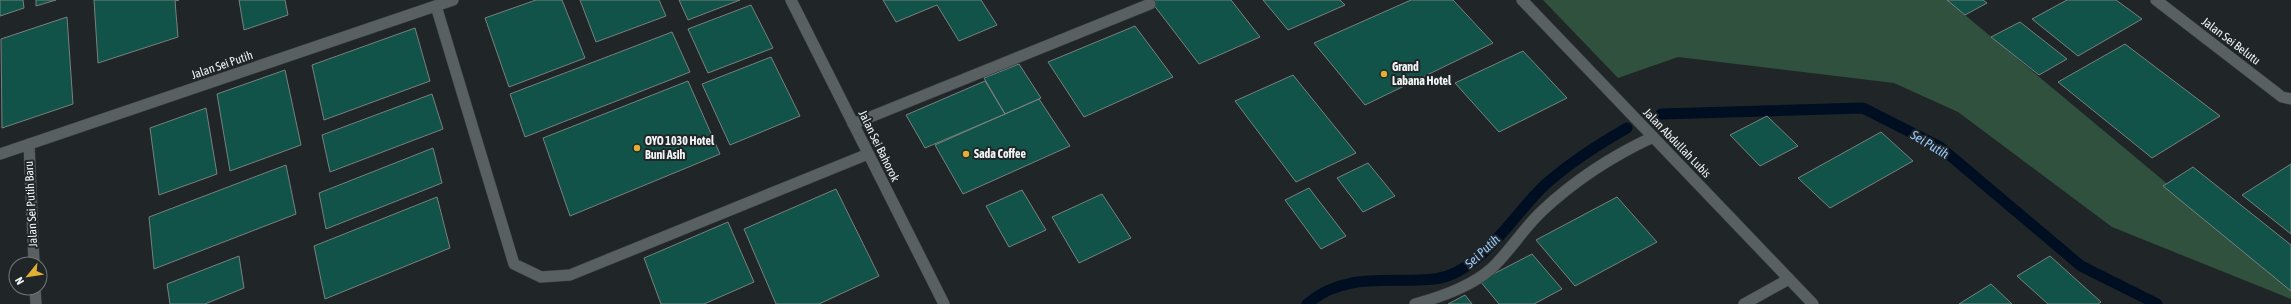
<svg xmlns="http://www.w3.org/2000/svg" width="2291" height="304" viewBox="0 0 2291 304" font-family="'Asap Condensed',sans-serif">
<rect width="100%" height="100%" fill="#202627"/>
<path fill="#2f513d" d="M1543,0H1947L2291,287V299L2112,227L1958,112L1894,83L1678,57L1618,78Z"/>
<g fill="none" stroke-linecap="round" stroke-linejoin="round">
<path stroke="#000e22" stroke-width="11" d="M1661,114L1863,108L1940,147L2081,266L2157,304
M1307,304C1345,271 1389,284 1435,279C1482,273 1514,212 1547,183C1571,162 1599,144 1627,128"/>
</g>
<path fill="#115349" stroke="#79807e" d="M0,0H23L24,8L0,16Z
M36,0H56L36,6Z
M94,0H179L175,1L178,37L98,63Z
M239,0H285L288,15L244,30Z
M536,0H562L585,58L509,87L485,18Z
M580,0H659L666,16L596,42Z
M679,0H740L688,20Z
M883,0H981L997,25L959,41L937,5L896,22Z
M1150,0H1231L1260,37L1199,64Z
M1263,0H1340L1345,5L1288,30Z
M1411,0H1453L1493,43L1365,105L1314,43Z
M1947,0H1983L1987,3L1965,15Z
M2067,0H2116L2142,19L2078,56L2032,19Z
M751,5L773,48L708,73L688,29Z
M67,17L73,104L2,128L1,39Z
M2020,22L2067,59L2039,75L1991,37Z
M1135,26L1173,77L1084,117L1048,62Z
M415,28L430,81L324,120L312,65Z
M672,32L690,72L525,137L510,94Z
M2125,44L2220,116L2152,158L2058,82Z
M1523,51L1567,98L1499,132L1455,83Z
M771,57L800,116L730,145L702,84Z
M1019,64L1041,98L1005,114L984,78Z
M285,70L301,145L230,171L217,94Z
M1293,75L1356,153L1296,182L1235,101Z
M688,81L720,154L570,216L543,138Z
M985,81L1005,114L925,148L906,115Z
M432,94L443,129L330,172L322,135Z
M1039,99L1070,146L963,194L935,145Z
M206,108L217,174L159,195L150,128Z
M1767,116L1798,146L1760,166L1730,135Z
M1881,132L1913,161L1830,208L1798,178Z
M433,148L442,183L326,229L319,193Z
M1368,163L1395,196L1363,212L1337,178Z
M2291,164V234L2242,195Z
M286,165L296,214L154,269L149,217Z
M2193,167L2291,245V291L2163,186Z
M1309,188L1346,236L1321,249L1285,200Z
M836,189L879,276L819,304H776L744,229Z
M1022,190L1046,230L1009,247L986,206Z
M1102,194L1131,238L1079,263L1052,217Z
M437,197L450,248L325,299L314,246Z
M1617,197L1657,242L1575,286L1536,240Z
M728,222L754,282L704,304H661L644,258Z
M1532,254L1562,289L1534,304H1499L1480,281Z
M239,256L244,288L205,304H170L167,284Z
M2050,256L2101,302L2098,304H2048L2017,276Z
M1991,284L2012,304H1959Z
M1465,295L1472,304H1448Z"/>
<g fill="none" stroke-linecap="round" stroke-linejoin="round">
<defs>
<path id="minor" d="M791,0L944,304
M2156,0L2282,97L2291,99
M436,6L514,264L541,277L570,275L868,154
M853,124L1150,4
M29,144L34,264
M0,154L453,0
M35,288L36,304
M1415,304C1441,297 1471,287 1492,268C1510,251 1523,229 1542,211C1575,180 1612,156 1653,137
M1744,304L1789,279"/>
<path id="tertiary" d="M1522,0L1813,304"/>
</defs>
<use href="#minor" stroke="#3c4142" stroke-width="12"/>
<use href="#tertiary" stroke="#3c4142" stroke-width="12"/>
<use href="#minor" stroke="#596061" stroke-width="11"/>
<use href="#tertiary" stroke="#596061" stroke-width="11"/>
</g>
<g fill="#e1af34" stroke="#202627" stroke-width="1.5">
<circle cx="1384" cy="74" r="4"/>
<circle cx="637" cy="148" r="4"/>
<circle cx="966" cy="154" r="4"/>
</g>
<g text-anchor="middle" stroke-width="4" stroke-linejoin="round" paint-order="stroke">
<g font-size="12" fill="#eff3f3" stroke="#202627">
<text transform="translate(2231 41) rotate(37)" y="4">Jalan Sei Belutu</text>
<text transform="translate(222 65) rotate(-19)" y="4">Jalan Sei Putih</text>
<text transform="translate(1677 143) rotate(46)" y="4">Jalan Abdullah Lubis</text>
<text transform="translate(879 146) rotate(64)" y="4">Jalan Sei Bahorok</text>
<text transform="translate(31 204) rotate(-93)" y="4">Jalan Sei Putih Baru</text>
</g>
<g font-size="12" font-weight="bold" fill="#eff3f3" stroke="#202627" text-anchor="start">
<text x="1392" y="71">Grand<tspan x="1392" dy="14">Labana Hotel</tspan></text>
<text x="645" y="145">OYO 1030 Hotel<tspan x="645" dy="14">Buni Asih</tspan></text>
<text x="974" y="158">Sada Coffee</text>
</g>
<g font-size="13" font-style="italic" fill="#99cafe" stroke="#202627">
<text transform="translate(1930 144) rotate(31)" y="5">Sei Putih</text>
<text transform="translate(1482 251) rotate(-43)" y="5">Sei Putih</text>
</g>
</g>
<g transform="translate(28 276) rotate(240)"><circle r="19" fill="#202627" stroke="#737879"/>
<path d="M0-3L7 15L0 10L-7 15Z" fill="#e1af34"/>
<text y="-6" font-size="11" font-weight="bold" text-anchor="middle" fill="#eff3f3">N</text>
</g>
</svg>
